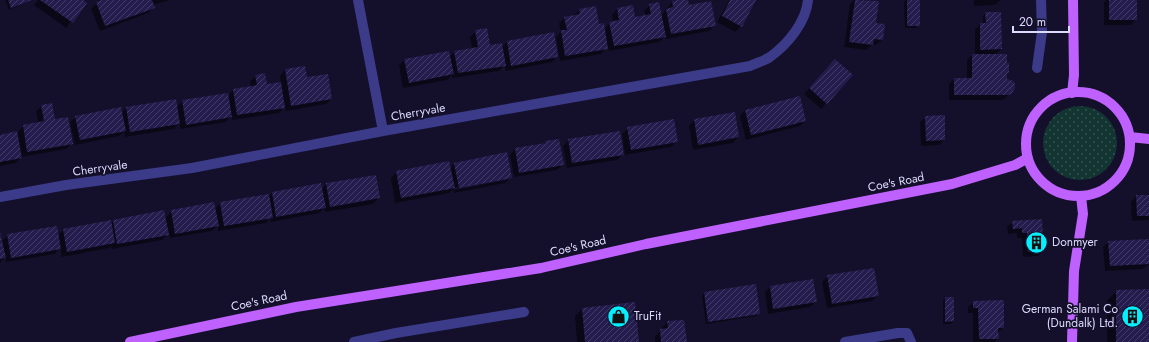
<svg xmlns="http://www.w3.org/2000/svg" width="1149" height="342" viewBox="0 0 1149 342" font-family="Jost,sans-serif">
<defs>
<pattern id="grass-dots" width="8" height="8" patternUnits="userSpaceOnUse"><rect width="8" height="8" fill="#133532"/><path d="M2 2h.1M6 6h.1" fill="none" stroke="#355251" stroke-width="1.8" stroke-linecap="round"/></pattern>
<pattern id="building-hatch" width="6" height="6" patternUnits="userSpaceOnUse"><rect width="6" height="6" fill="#241c4c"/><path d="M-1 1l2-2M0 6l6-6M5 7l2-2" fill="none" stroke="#433c67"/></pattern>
</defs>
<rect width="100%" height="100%" fill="#14102b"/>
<path fill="url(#grass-dots)" d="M1043 143a37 37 0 1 1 74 0a37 37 0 1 1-74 0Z"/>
<path fill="#0007" fill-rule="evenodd" d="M5,0H31L9,10Z
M38,0H81L86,3L66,28L34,5Z
M105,0H170L152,5L153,8L148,13L100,31L91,9L97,3Z
M683,0H687L688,6L714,26L709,31L666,39L665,36L659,42L609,51L608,47L601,54L560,61L556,37L561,32L559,23L565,18L574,15L580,10L604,29L610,23L613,22L612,15L617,9L634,18L646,16L644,11L650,5L661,16L672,2Z
M729,0H755L741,26L735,32L717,22Z
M854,0L878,2L875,24L884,25L882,40L876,45H872L866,50L844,47L850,4Z
M906,0H919V25L916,28H905L904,2Z
M974,0H1001L995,5L974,6Z
M1106,0H1136V19L1131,25H1104V2Z
M985,13L1001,49L995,55L1006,64L1008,73L1006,75V79L1013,91L1003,100H949V84L954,79H967V60L972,55H975V30L980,24H983V16Z
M476,31L489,46L502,47L507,42L557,57L552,62L506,71L505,65L499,71L452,78V75L447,80L403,88L399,65L404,60L449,57L454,52L472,49L470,37Z
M829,66L851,75L821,109L804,94Z
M304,67L306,78L331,99L326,104L286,111L285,107L279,113L232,120L231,116L226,122L180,129L179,123L174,129L125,137L124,132L119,136L75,145L70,122L76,117L121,113L126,108L177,107L182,101L227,94L228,96L233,90L251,87L250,81L256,76L266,85L281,83L280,76L285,70Z
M42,106L72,143L66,149L21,157L16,163L0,166V136L18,132L23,126L38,123L36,111Z
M745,110L805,121L800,126L746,140L740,116Z
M734,113L738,137L733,143L693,150L689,126L694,120Z
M926,117L944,140L939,145L921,146L920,122Z
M628,128L677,141L671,147L625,155L622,134Z
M569,140L623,154L617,160L567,168L563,146Z
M546,142L563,165L557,170L514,177L510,155L515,149L543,145Z
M448,162L450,168L454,164L511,177L505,183L454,193L453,189L449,193L395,203L391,178L396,172ZM506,178V180L454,190V188Z
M326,184L379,198L373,204L325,212L324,208L319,213L271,222L270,218L266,223L218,231V225L212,231L170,238L169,233L162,240L112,249L111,246L109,248L62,257L60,248L55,254L6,262L5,257L0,263V236L2,241L8,235H58L63,230L111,223L113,221L164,212L165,218L172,211L215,209L220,203L268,197L272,193L321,190Z
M1136,196H1149V220L1132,221L1131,202Z
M1041,220L1043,251L1038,256L1023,257L1022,238H1017V233L1008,234L1007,227L1013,222Z
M1109,242L1149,264L1143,269L1105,271L1103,247Z
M828,276L878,296L872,301L827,308L822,282Z
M812,280L816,302L810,307L768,314L765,292L770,287Z
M1149,290V342H1107V300L1117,291Z
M704,293L759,313L756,316L706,324L702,296Z
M945,298L953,321L951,324H943V301Z
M974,302L1003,328L997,334L998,339L994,342H973V313H968V307Z
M582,309L638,342H577L575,316Z
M667,322L686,342H655V336L662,330V328Z"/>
<path fill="url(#building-hatch)" d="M8,0H32L11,8Z
M40,0H83L87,3L73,23Z
M102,0H152L155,8L105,26L96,2Z
M678,0H688L689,5L711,1L716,26L671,34L666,9L673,7L672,1Z
M730,0H756L742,27L722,16Z
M855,0L879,1L876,23L885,24L883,40L874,39L873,45L849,42Z
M907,0H920V26H907Z
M1109,0H1137V20H1109Z
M659,2L666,37L614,46L609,22L619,20L617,8L633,5L635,17L651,14L649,4Z
M596,6L599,24L604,23L608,49L565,56L561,30H567L564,17L580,14L579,9Z
M985,12H1001L1002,49L980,50V23H986Z
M487,28L490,45L502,43L506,66L458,73L454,51L478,47L475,30Z
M554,32L558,57L511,66L507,41Z
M449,51L454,74L409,83L404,59Z
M972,54H1007V63H1009V73H1007V79L1013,81L1015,84V88L1012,93L1009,95H954V78H972Z
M835,59L853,75L827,104L809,88Z
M305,66L307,77L328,74L332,99L291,106L285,69Z
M265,73L267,84L281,82L285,108L237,115L233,89L257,85L255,75Z
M228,93L232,117L186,125L182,100Z
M800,96L806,121L751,135L745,110Z
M176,99L180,124L130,132L126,107Z
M52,103L55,119L68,117L73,144L27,152L23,125L44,121L41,105Z
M121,107L126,131L80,140L75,116Z
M735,112L739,137L698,145L694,119Z
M945,115V140L926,141L925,116Z
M674,119L678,142L631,150L627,127Z
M17,131L22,158L0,162V135Z
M620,131L624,155L572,163L568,139Z
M559,139L564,165L519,173L515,148L546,143L545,141Z
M507,152L512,178L459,188L454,163Z
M449,161L455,188L401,198L396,171Z
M376,175L380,198L330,207L326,183Z
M321,183L326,208L276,217L272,192Z
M269,194L273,218L224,226L220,202Z
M1136,195H1149V216H1137Z
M214,202L219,226L175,234L171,210Z
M164,210L169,235L117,244L113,220Z
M1042,219L1044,251L1028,252L1027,233H1022V228L1013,229L1012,221Z
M111,220L115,243L67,252L63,229Z
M57,226L61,249L11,258L7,234Z
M0,232L6,258L0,259Z
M1149,239V264L1110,266L1108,241Z
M874,268L879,296L832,304L827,275Z
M813,279L817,302L773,309L770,286Z
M756,284L760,314L708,322L704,292Z
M1149,289V342H1116V290Z
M945,297H954V321L945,322Z
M1004,300V328H998L999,339H979L978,308H973V301Z
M635,302L639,342H585L582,308Z
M684,320L687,342H661L660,329L668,328L667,321Z"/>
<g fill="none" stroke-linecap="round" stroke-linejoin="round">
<path stroke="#3b3b8a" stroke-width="10" d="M358,0L383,131
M1037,68L1042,32L1041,0
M0,197L66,185L192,168L383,131L750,66C756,63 764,61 770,57C788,44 806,22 808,0
M354,342L396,333L524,312
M845,342L898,333H907L911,342"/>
<path stroke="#be61ff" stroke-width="10" d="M1026 144a52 52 0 1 1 104 0a52 52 0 1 1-104 0Z
M1072,93L1074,75L1073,0
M1130,137L1149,139
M130,342L296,307L541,268L646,244L952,184L1015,165L1028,158
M1072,342L1074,271L1083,214L1081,196"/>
</g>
<defs>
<symbol id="building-disc" viewBox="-11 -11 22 22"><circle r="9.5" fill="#06efff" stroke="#14102b"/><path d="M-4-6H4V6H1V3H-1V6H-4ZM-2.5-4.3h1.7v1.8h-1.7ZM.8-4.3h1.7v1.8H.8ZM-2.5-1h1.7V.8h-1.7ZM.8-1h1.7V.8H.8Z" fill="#111"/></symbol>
<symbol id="shop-disc" viewBox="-11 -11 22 22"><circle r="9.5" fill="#06efff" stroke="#14102b"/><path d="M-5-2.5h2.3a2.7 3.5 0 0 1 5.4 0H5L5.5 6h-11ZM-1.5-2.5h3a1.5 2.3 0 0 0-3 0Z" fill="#111"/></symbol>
</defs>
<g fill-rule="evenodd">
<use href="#building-disc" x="1024" y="230" width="25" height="25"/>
<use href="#shop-disc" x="606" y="304" width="25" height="25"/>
<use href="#building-disc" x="1120" y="304" width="25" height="25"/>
</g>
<g text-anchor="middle" stroke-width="3.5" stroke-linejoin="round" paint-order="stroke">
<g font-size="12" fill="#dddaff" stroke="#14102b">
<text transform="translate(418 112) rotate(-10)" y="4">Cherryvale</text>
<text transform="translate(100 168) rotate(-8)" y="4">Cherryvale</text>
<text transform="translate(896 182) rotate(-11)" y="4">Coe's Road</text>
<text transform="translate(578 246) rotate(-13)" y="4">Coe's Road</text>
<text transform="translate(259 301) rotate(-12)" y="4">Coe's Road</text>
</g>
<g font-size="12" fill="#dddaff" stroke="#14102b" text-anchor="start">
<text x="1052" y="246">Donmyer</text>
<text x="1118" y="313" text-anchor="end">German Salami Co<tspan x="1118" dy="14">(Dundalk) Ltd.</tspan></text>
<text x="634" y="320">TruFit</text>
</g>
</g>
<path d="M1013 26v6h56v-6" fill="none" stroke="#dddaff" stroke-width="2"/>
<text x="1019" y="26" font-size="12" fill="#dddaff" stroke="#14102b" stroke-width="3" paint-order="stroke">20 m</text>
</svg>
